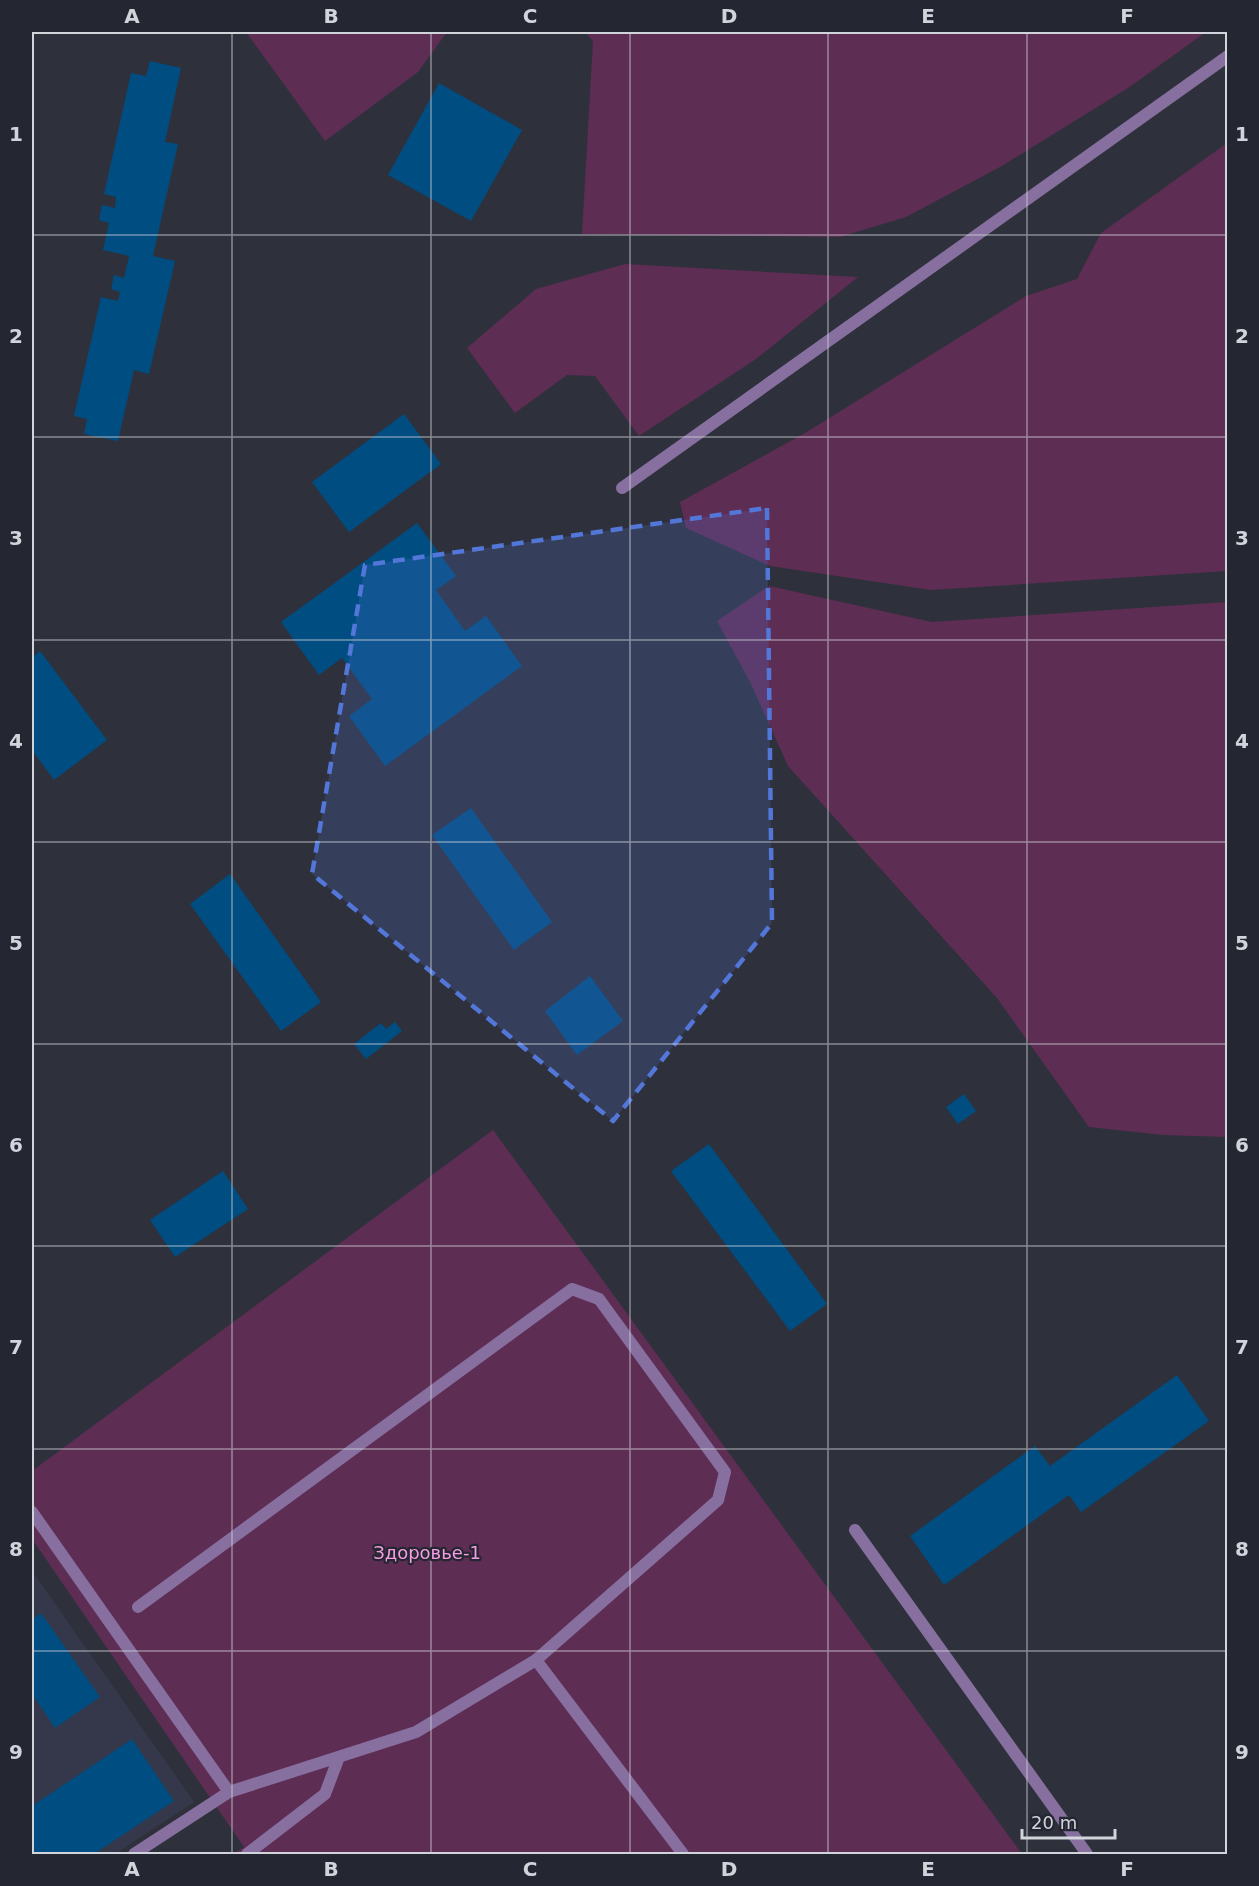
<svg xmlns="http://www.w3.org/2000/svg" width="1259" height="1886" viewBox="0 0 1259 1886" font-family="'DejaVu Sans',sans-serif">
<rect width="100%" height="100%" fill="#2e313c"/>
<path fill="#35384a" d="M32,1571L194,1802L115,1854H32Z"/>
<path fill="#5e2d54" d="M246,32H447L418,72L325,141Z
M585,32H1206L1128,88L1000,167L906,217L840,237L582,234L593,41Z
M1227,143V571L931,590L770,566L686,528L680,502L805,433L1026,296L1077,279L1101,233Z
M625,264L858,277L756,359L639,436L595,376L567,375L515,413L467,348L536,289Z
M769,586L932,622L1227,602V1137L1163,1135L1089,1127L997,998L788,766L751,684L717,621Z
M493,1130L1022,1854H233L244,1847L32,1539V1471Z"/>
<path fill="#004d81" d="M150,61L181,68L165,142L178,144L153,256L175,261L149,374L134,370L118,441L84,434L87,419L74,416L101,297L118,301L120,292L111,289L114,275L124,278L129,256L103,250L109,223L99,220L102,205L115,208L116,197L104,194L131,73L146,76Z
M439,83L522,130L471,221L388,175Z
M404,414L441,464L349,532L312,482Z
M417,523L456,576L436,590L465,631L486,616L522,666L385,766L349,716L372,699L342,658L319,675L281,622Z
M40,651L107,740L54,780L32,750V658Z
M471,808L552,922L514,950L432,835Z
M230,874L321,1002L281,1031L190,904Z
M590,976L623,1021L577,1055L545,1011Z
M395,1022L402,1031L366,1059L354,1044L381,1023L386,1029Z
M964,1094L976,1111L958,1124L946,1107Z
M709,1144L827,1304L790,1331L671,1171Z
M223,1171L248,1209L175,1257L150,1220Z
M1177,1375L1209,1421L1081,1512L1069,1495L944,1585L910,1536L1035,1446L1050,1466Z
M41,1613L100,1697L55,1728L32,1694V1620Z
M132,1739L174,1801L94,1854H32V1806Z"/>
<g fill="none" stroke-linecap="round" stroke-linejoin="round">
<path stroke="#8770a0" stroke-width="12" d="M622,488L1228,56
M32,1512L229,1792
M855,1530L1087,1854
M138,1607L572,1289L599,1299L725,1472L718,1500L536,1660L683,1854
M247,1854L325,1794L339,1757"/>
<path stroke="#8770a0" stroke-width="12" d="M134,1854L229,1792L416,1732L536,1660"/>
</g>
<path fill="#5376d9" fill-opacity="0.2" stroke="#5376d9" stroke-width="4.5" stroke-dasharray="12 8" stroke-linejoin="round" d="M767,508L772,923L613,1121L312,874L365,565Z"/>
<path fill="none" stroke="#d2d4db" stroke-width="1.5" stroke-opacity="0.55" d="M232,32V1854M431,32V1854M630,32V1854M828,32V1854M1027,32V1854M32,235H1228M32,437H1228M32,640H1228M32,842H1228M32,1044H1228M32,1246H1228M32,1449H1228M32,1651H1228"/>
<g text-anchor="middle" stroke-width="4.5" stroke-linejoin="round" paint-order="stroke">
<g font-size="18" fill="#f79ce3" stroke="#242732">
<text x="427" y="1559">Здоровье-1</text>
</g>
</g>
<rect width="1259" height="1886" fill="none" stroke="#242732" stroke-width="66"/>
<path d="M1022 1829v9h93v-9" fill="none" stroke="#d2d4db" stroke-width="3"/>
<text x="1031" y="1829" font-size="18" fill="#d2d4db" stroke="#242732" stroke-width="4.5" paint-order="stroke">20 m</text>
<rect x="33" y="33" width="1193" height="1820" fill="none" stroke="#d2d4db" stroke-width="2"/>
<g font-size="20" text-anchor="middle" font-weight="bold" fill="#d2d4db">
<text x="132" y="23">A</text>
<text x="331" y="23">B</text>
<text x="530" y="23">C</text>
<text x="729" y="23">D</text>
<text x="928" y="23">E</text>
<text x="1127" y="23">F</text>
<text x="16" y="141">1</text>
<text x="1242" y="141">1</text>
<text x="16" y="343">2</text>
<text x="1242" y="343">2</text>
<text x="16" y="545">3</text>
<text x="1242" y="545">3</text>
<text x="16" y="748">4</text>
<text x="1242" y="748">4</text>
<text x="16" y="950">5</text>
<text x="1242" y="950">5</text>
<text x="16" y="1152">6</text>
<text x="1242" y="1152">6</text>
<text x="16" y="1354">7</text>
<text x="1242" y="1354">7</text>
<text x="16" y="1556">8</text>
<text x="1242" y="1556">8</text>
<text x="16" y="1759">9</text>
<text x="1242" y="1759">9</text>
<text x="132" y="1876">A</text>
<text x="331" y="1876">B</text>
<text x="530" y="1876">C</text>
<text x="729" y="1876">D</text>
<text x="928" y="1876">E</text>
<text x="1127" y="1876">F</text>
</g>
</svg>
